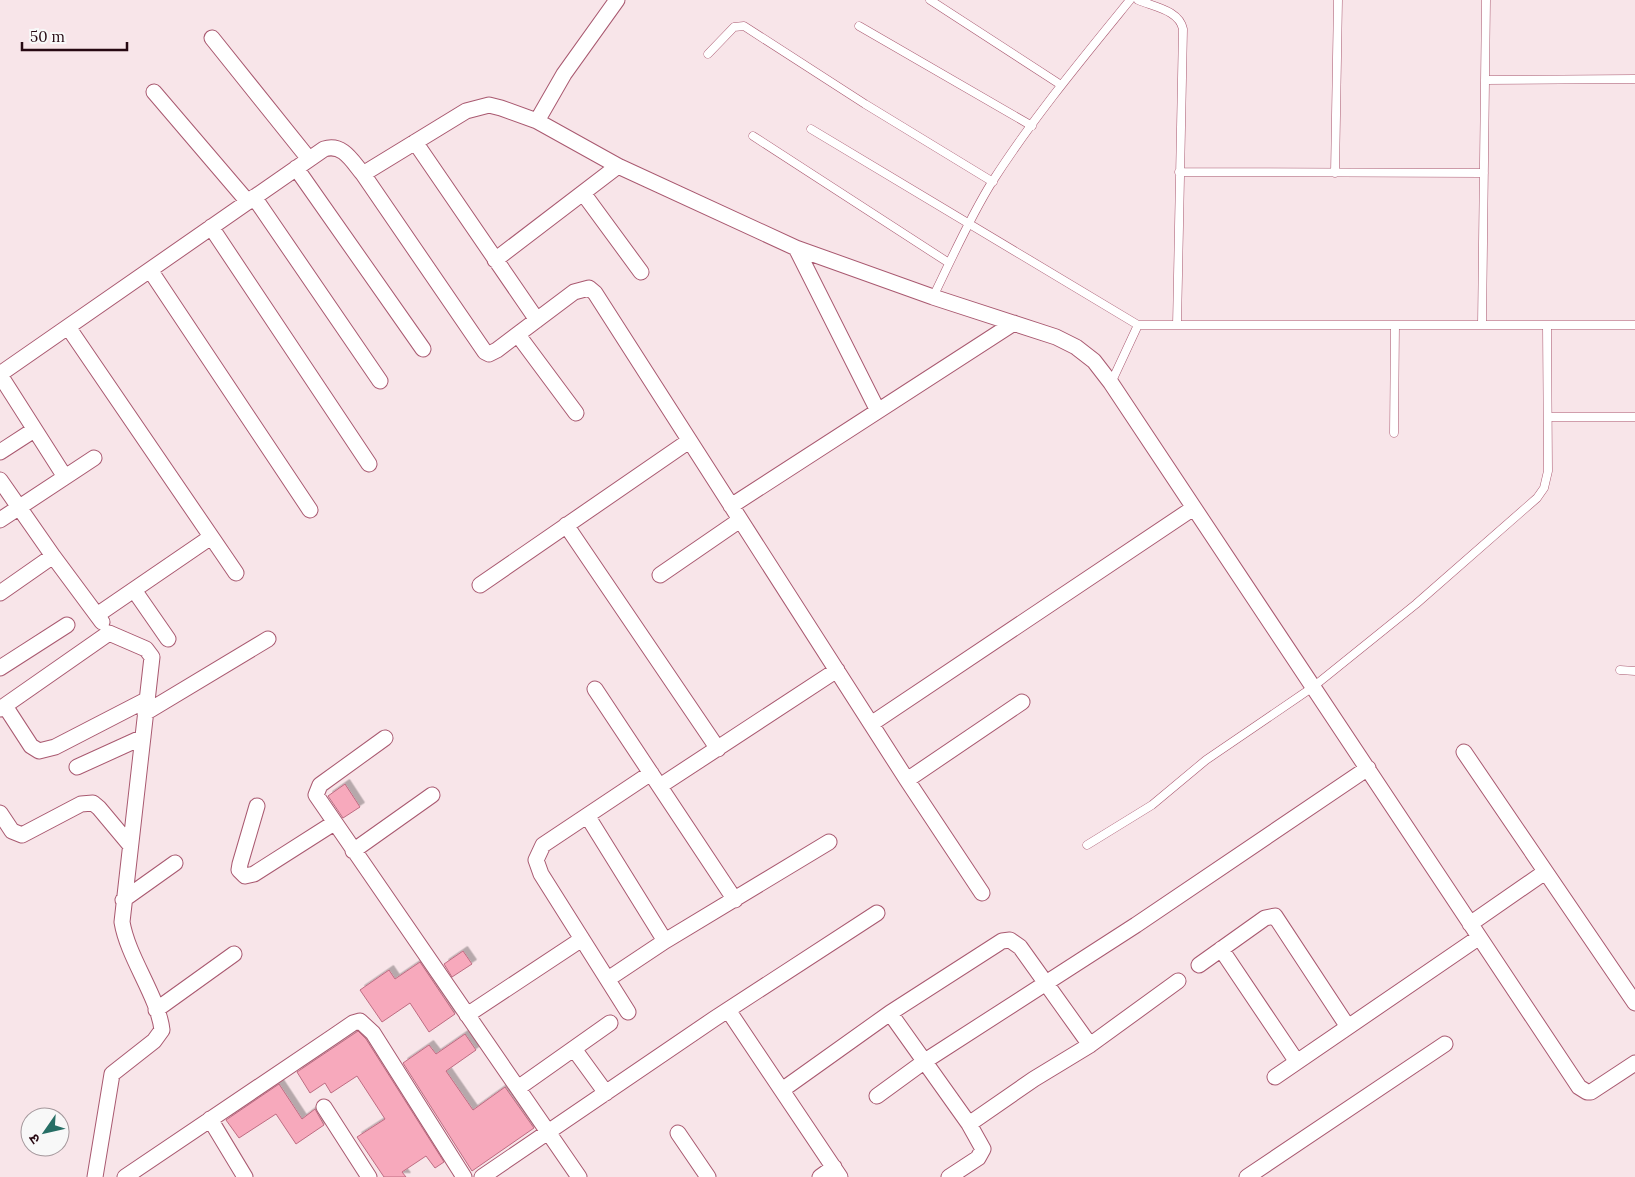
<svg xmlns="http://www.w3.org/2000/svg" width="1635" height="1177" viewBox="0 0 1635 1177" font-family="Lora,'Noto Sans Devanagari',serif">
<defs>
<filter id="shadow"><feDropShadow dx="4.5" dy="-4.5" stdDeviation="0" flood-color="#0004"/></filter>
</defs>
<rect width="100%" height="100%" fill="#f8e5e9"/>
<path fill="#f7a9bc" stroke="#be6c82" filter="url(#shadow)" d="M345,784L360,807L343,818L328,796Z
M463,951L472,964L452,977L444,964Z
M420,962L455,1014L429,1032L410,1003L382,1022L360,990L389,970L395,979Z
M358,1031L366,1039L444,1162L435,1168L426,1156L402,1172L406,1177H384L357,1137L385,1119L357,1076L331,1093L325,1083L310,1093L297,1072Z
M465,1034L476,1050L446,1071L473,1110L505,1087L534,1128L472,1171L403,1063L429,1045L436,1054Z
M279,1084L302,1119L315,1109L324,1125L296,1144L276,1114L239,1138L226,1120Z"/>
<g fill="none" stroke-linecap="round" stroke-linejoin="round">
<defs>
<path id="lane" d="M930,0L1061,85
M1138,0C1154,7 1179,10 1183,29L1177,325
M859,26L1032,126
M708,54L734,27L744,26L865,104L993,182
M1485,80L1635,79
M811,129L1138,325H1635
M753,136L949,263
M1179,172L1484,173
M1335,173L1338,0
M933,297C952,258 969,219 992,182C1033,118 1082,59 1130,0
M1482,325L1486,0
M1111,383L1138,325
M1548,417H1635
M1394,433L1395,325
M1620,670L1635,671
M1087,845L1152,805L1206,760L1313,687L1416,604L1537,498L1544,488L1548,471L1547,325"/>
<path id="street" d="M212,38L309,159
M154,92L248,202
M537,121L564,74L617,0
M415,142L537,320
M296,168L423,349
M363,174L485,352L489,354L497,350L574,292L589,288L595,293L907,780L982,893
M583,193L641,272
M254,197L380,381
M211,227L369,464
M796,248L878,411
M495,260L618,166
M150,270L310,510
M68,327L236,573
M518,335L576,413
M0,374L324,149C343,143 352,161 363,174L466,111L489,105L501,108L537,121L618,166L796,248L933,297L1056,337L1076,347L1094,361L1111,383L1579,1087L1587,1092H1591L1635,1063
M0,375L65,477
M0,452L34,430
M0,480L53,556L0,593
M731,506L1014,323
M0,520L94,458
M566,525L718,749
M53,556L102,622
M660,575L740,520
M480,585L689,441
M134,590L168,639
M97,615L211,537
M0,668L67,625
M595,689L735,900
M5,706L31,746L39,751L55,747L146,700
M0,709L109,633L146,649L152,657L122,922C128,958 158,996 162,1030L154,1041L112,1074L95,1177
M145,713L268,639
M871,724L1192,509
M385,738L320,785L316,795L579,1177
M1464,752L1635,1003
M77,767L143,737
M907,780L1022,702
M660,786L837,670
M257,806L240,864L239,870L245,876L254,874L334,823
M0,813L12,831L22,835L81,804L93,803L99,808L130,845
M588,817L665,941
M353,851L432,795
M123,900L175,863
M1470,924L1545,872
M1221,949L1297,1062
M1199,965L1265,918L1275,916L1348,1027
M608,979L665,941L829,842
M156,1010L234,954
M728,1010L840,1177
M628,1012L541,874L536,860L543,845L651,773
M890,1013L969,1124L983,1149L978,1158L949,1177
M467,1015L582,939
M574,1049L606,1093
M1275,1077L1478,938
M518,1088L610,1023
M782,1090L890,1013L1002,941L1010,940L1020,947L1090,1045
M877,1096L925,1061L1136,925L1368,768
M324,1107L369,1177
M210,1119L245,1177
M969,1124L1034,1079L1090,1045L1178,981
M678,1133L708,1177
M125,1177L334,1036L353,1023L360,1021L373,1033L464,1177
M482,1177L714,1019L877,913
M820,1177L834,1167
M1247,1177L1445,1044"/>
</defs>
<use href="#lane" stroke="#a95970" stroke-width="9"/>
<use href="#street" stroke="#a95970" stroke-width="17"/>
<use href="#lane" stroke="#fff" stroke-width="8"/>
<use href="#street" stroke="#fff" stroke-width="15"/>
</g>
<g transform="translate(45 1132) rotate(236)"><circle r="24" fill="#f8f8f8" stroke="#a4989c"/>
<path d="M0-4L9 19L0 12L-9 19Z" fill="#266e65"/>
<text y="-8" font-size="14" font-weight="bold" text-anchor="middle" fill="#270812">उ</text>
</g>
<path d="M22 42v8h105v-8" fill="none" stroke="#270812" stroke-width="2.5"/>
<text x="30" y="42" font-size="15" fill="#270812" stroke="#f8f8f8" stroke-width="4" paint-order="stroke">50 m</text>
</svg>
